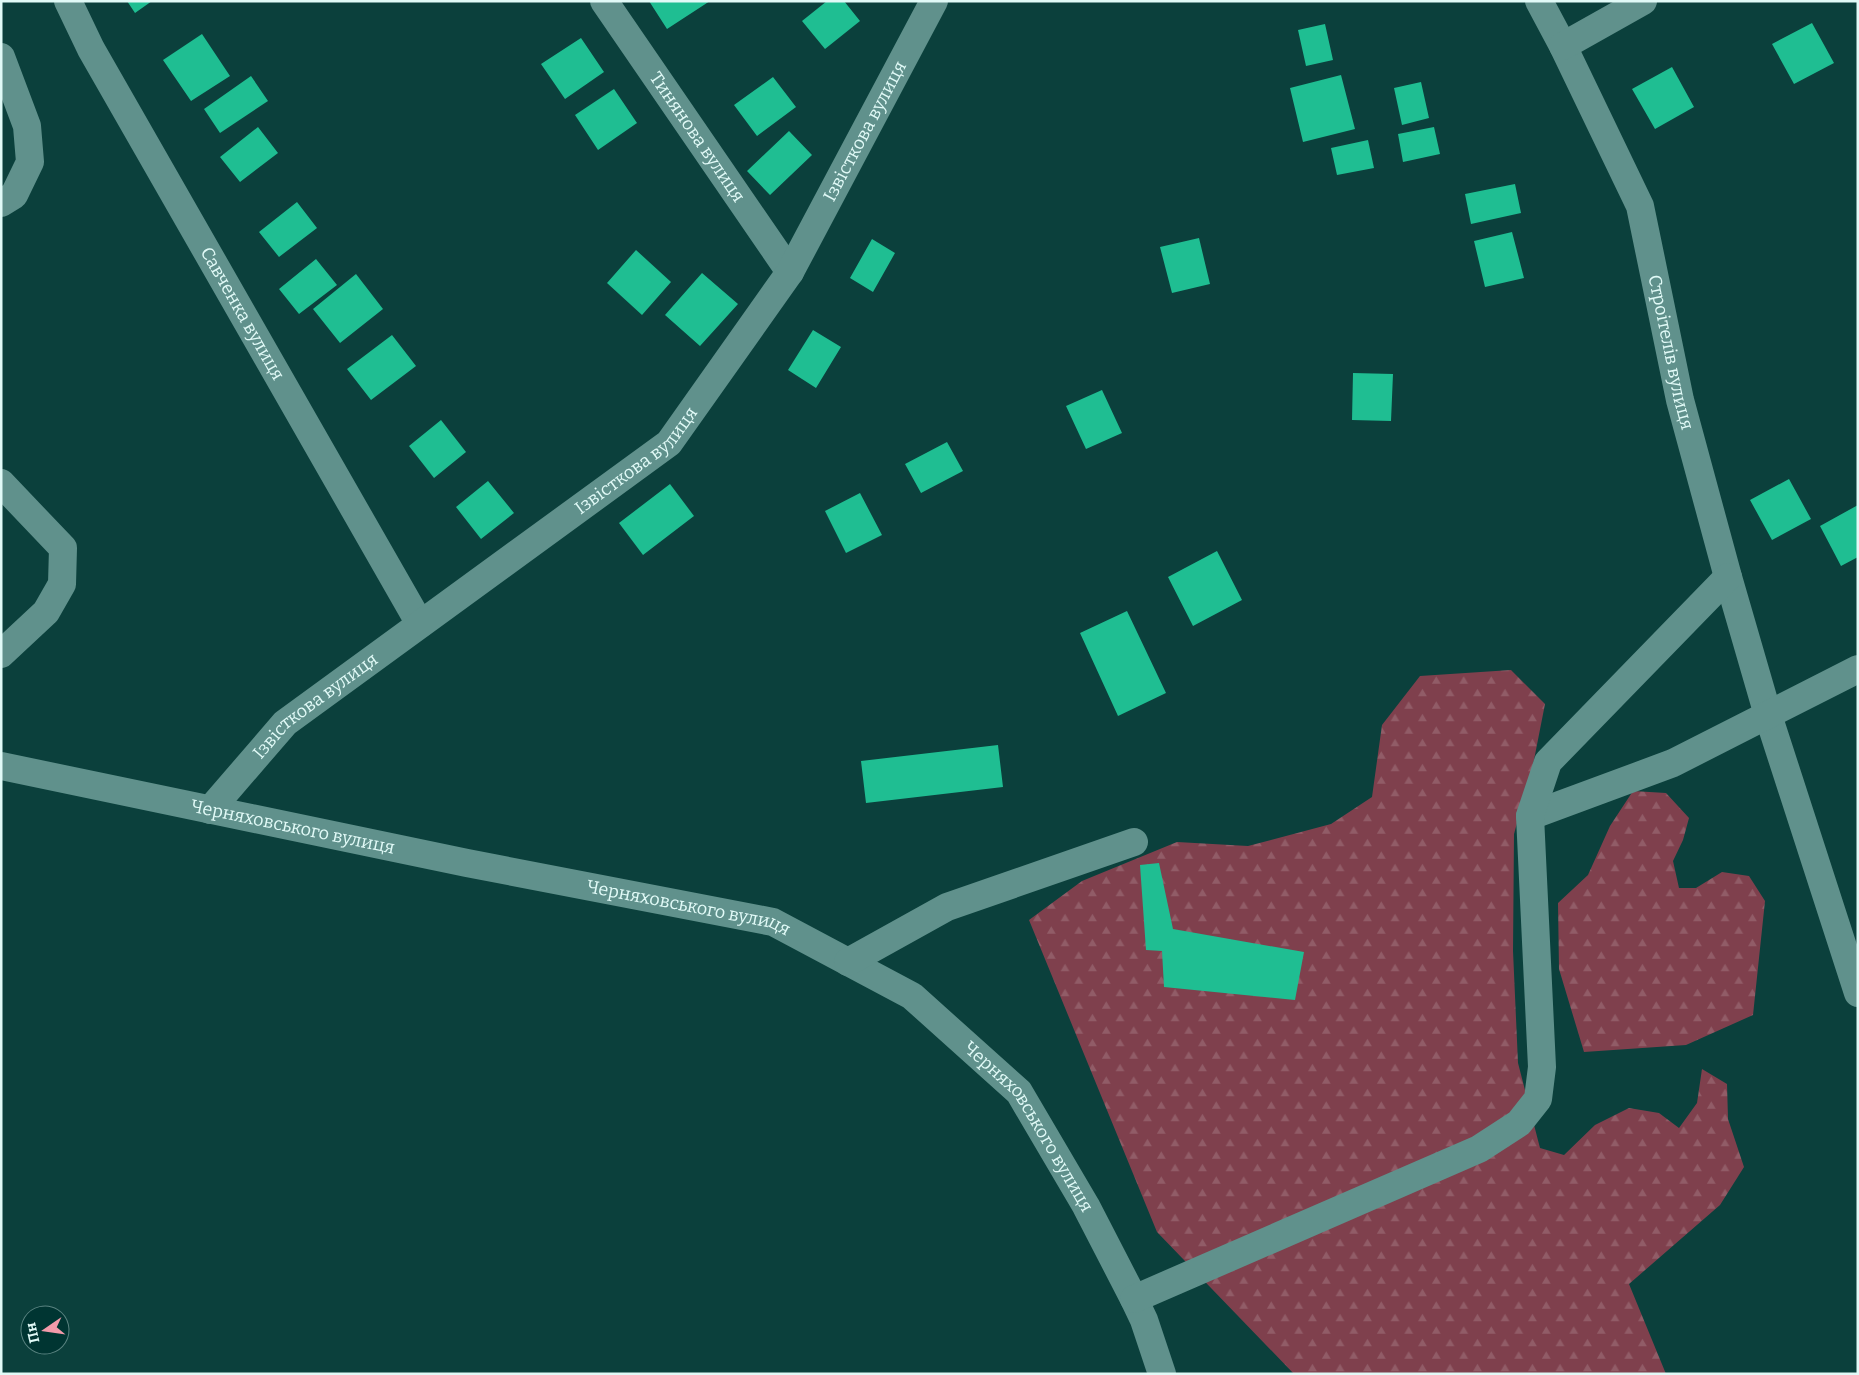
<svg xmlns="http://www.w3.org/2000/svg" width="1859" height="1375" viewBox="0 0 1859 1375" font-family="Bitter,serif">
<defs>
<pattern id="forest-firs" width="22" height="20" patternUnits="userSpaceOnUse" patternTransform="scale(1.25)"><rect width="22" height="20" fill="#7f404d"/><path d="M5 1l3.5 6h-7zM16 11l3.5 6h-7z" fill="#915c67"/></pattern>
</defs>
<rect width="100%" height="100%" fill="#0b403c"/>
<path fill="url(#forest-firs)" d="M1511,670L1545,704L1533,765L1514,834L1513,951L1518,1063L1540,1148L1564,1155L1595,1125L1629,1108L1659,1113L1679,1128L1697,1103L1702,1069L1727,1084L1728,1119L1744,1167L1720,1205L1629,1284L1666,1374H1294L1157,1232L1029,920L1082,881L1177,842L1248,846L1331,824L1372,797L1382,725L1420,676Z
M1633,791L1666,793L1689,818L1683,840L1673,861L1679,888H1696L1722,872L1749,876L1765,901L1753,1015L1686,1045L1584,1052L1559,969L1558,903L1588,875L1610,826Z"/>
<path fill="#1fbe92" d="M127,1H152L135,13Z
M649,1H710L667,29Z
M827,1H844L860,21L825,49L802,21Z
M1812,23L1834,63L1794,84L1772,44Z
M1325,24L1333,60L1306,66L1298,30Z
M202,34L230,76L191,101L163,60Z
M581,38L604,72L565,99L541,64Z
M1672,67L1694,107L1655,129L1632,89Z
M1341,75L1355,129L1303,142L1290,88Z
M251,76L268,101L220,133L204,109Z
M773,77L796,107L757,136L734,105Z
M1421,82L1429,118L1402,125L1394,88Z
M614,89L637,123L598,150L575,115Z
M258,127L278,153L240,182L220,157Z
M1434,127L1440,154L1403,162L1398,134Z
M789,131L812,155L770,195L747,171Z
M1368,140L1374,168L1337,175L1331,148Z
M1515,184L1521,213L1471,224L1465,194Z
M297,202L317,228L279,257L259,232Z
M1512,232L1524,278L1485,287L1474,241Z
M1199,238L1210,284L1172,293L1160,247Z
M872,239L895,253L873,292L850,278Z
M636,250L671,282L642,315L607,283Z
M316,259L337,285L299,314L279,289Z
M702,273L738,304L700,346L665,315Z
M356,274L383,309L340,343L313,309Z
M813,330L841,347L816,388L788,370Z
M392,335L416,366L371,400L347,369Z
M1353,373L1393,374L1391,421L1352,420Z
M1102,390L1122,433L1086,449L1066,406Z
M441,420L466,452L434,478L409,446Z
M947,442L963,471L921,493L905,464Z
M1789,479L1811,519L1772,540L1750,500Z
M488,481L514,513L481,539L456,507Z
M670,484L694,516L643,555L619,523Z
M860,493L882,535L846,553L825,511Z
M1858,505V557L1841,566L1820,526Z
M1217,551L1242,600L1193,626L1168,577Z
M1127,611L1166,693L1118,716L1080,633Z
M998,745L1003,787L866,803L861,761Z
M1159,863L1173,929L1304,952L1295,1000L1164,987L1162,951L1146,950L1140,865Z"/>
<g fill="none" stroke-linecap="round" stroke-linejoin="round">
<g stroke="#60918c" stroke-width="28">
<path id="s1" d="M68,1L91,49L420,624"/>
<path id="s2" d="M604,1L790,272"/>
<path id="s3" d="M1539,1L1563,46L1640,206L1680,400L1728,577L1768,715L1858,993"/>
<path d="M1563,46L1643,1"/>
<path d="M1,57L27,126L30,162L14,195L1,203"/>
<path d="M1,483L63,548L62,584L46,612L1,654"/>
<path id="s4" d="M1,766L467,863L773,922L912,996L1019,1092L1086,1206L1134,1299L1144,1320L1162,1374"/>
<path id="s5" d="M210,810L285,723L669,443L790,272L934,1"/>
<path d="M1530,816L1673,763L1858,669"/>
<path d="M848,962L947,907L1134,842"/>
<path d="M1134,1299L1479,1149L1519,1123L1538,1099L1542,1067L1530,816L1548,762L1728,577"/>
</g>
</g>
<g text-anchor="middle" stroke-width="5" stroke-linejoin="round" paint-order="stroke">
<g font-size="18" fill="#e1faf7" stroke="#003532">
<text dy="6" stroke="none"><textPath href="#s5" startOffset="959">Iзвiсткова вулиця</textPath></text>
<text dy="6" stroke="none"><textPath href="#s2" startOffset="165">Тинянова вулиця</textPath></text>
<text dy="6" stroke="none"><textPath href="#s1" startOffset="358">Савченка вулиця</textPath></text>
<text dy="6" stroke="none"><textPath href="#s3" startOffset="378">Строiтелiв вулиця</textPath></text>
<text dy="6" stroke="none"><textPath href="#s5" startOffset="554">Iзвiсткова вулиця</textPath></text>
<text dy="6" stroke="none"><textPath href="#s5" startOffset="149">Iзвiсткова вулиця</textPath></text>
<text dy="6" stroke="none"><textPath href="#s4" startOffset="298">Черняховського вулиця</textPath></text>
<text dy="6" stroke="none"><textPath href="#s4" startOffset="702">Черняховського вулиця</textPath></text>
<text dy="6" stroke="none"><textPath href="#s4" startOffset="1122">Черняховського вулиця</textPath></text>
</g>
</g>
<rect width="1859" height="1375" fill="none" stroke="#e1faf7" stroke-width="5"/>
<g transform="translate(45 1330) rotate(257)"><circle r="24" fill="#003532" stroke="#5a8481"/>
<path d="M0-4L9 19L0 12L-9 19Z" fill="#f39aaa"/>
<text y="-8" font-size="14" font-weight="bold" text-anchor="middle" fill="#e1faf7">Пн</text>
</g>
</svg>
